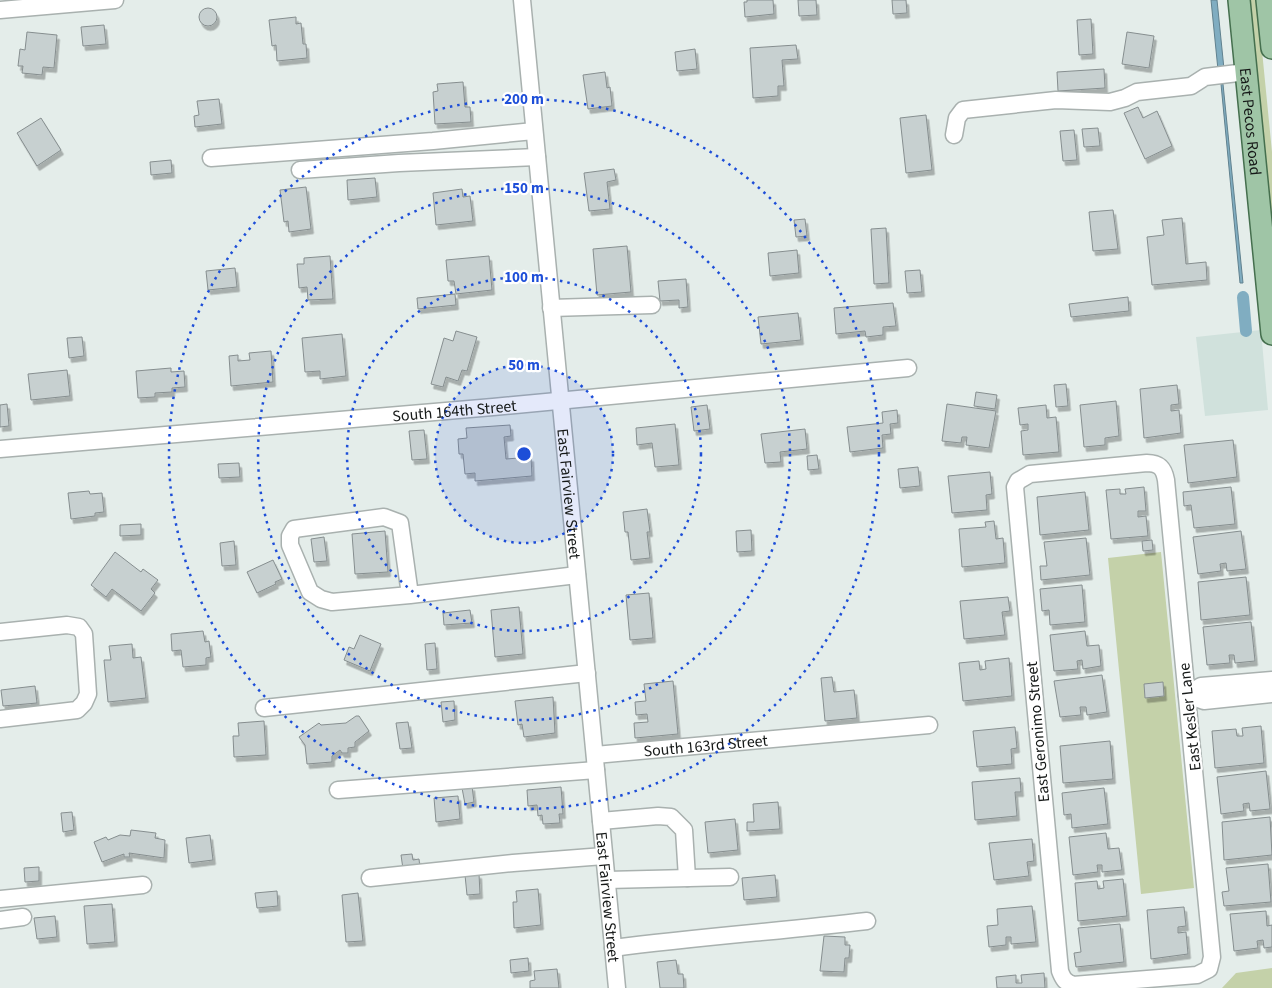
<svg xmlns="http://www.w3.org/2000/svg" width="1272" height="988" viewBox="0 0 1272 988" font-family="'Source Sans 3',sans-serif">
<defs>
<filter id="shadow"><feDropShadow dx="2.5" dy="4.5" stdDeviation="0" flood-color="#0004"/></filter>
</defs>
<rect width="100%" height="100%" fill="#e4edea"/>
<path fill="#d0e1dc" d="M1261,330L1268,410L1205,416L1196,337Z"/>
<path fill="#c4d1a9" d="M1250,0H1257L1272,152V228Z
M1161,552L1194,888L1141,894L1108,558Z
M1272,968V988H1222L1236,973Z"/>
<path fill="#80adc1" stroke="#60818e" d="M1211,0H1217L1224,69L1218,70Z
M1221,84H1223L1243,283H1240Z"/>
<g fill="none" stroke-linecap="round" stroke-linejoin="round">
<path stroke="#80adc1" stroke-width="12" d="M1243,297L1246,331"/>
</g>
<path fill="#c7d0d0" stroke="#868e8f" filter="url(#shadow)" d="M747,0H773L774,14L745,17L744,2H747Z
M798,0H816L817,15L799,16Z
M892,0H906L907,13L893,14Z
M199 17a9 9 0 1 1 18 0a9 9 0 1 1-18 0Z
M296,17V24L301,23L303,44H306L307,58L277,61L276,45L272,46L269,20Z
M1091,19L1093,54L1079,55L1077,20Z
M104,25L106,44L83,46L81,27Z
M27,32L57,35L54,68L43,67L42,75L22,73L23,66H18L20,49L25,50Z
M1127,32L1154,36L1149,68L1122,64Z
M796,45L798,59L782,60L784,86H778V96L753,98L750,48Z
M695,49L697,69L677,71L675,52Z
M1104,69L1105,88L1058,91L1057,72Z
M605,72L607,88L610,87L612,106L588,109L583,75Z
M463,82L465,107H470L471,122L435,124L433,92L438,91L437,84Z
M219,99L222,124L195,127L194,116L199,115L197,101Z
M1138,107L1143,118L1157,111L1172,146L1145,159L1124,113Z
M926,115L932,170L906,173L900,118Z
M41,118L61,150L37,166L17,133Z
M1098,128L1100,146L1084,147L1082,129Z
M1074,130L1077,160L1063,161L1060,131Z
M171,160L172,173L151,175L150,162Z
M614,169L616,180L607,182L610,209L589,211L584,173Z
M375,178L377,197L348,200L347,180Z
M306,187L311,229L289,232L288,221L284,222L280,190Z
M462,189L463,197L470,196L473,221L436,225L433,193Z
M1113,210L1118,249L1093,251L1089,212Z
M1182,218L1186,264L1206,262L1207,280L1152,285L1147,237L1164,235L1162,220Z
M805,219L807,236L796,237L794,220Z
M886,228L889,283L874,284L871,229Z
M627,246L631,292L597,295L593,249Z
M797,250L799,273L770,276L768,253Z
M330,256L333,299L308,300L307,287L299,288L297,264H304V258Z
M489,256L492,290L456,294L454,281H448L446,260Z
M235,268L237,287L208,290L206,271Z
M920,270L922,292L907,293L905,271Z
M686,279L688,307L679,308V300L660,301L658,281Z
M455,294L456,305L418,309L417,298Z
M1128,297L1129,311L1071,317L1069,304Z
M893,303L896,326L883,327V335L866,337L865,331L836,334L834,308Z
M798,313L801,340L761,344L758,317Z
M456,331L477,337L467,371L462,370L458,381L446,377L443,387L431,384L444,338L453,341Z
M342,334L346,376L320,379V371L305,372L302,338Z
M82,337L84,356L69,358L67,338Z
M271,351L273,382L231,386L229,356L238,355V361L250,360L249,353Z
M171,368V372L184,371L185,387L172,388V392L155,393V397L138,398L136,371Z
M67,370L70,396L31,400L28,374Z
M1066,384L1068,406L1056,407L1054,385Z
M1177,385L1179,404L1171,405V411L1179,410L1181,433L1144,438L1140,389Z
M976,392L997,395L995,409L974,406Z
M1116,401L1119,436L1105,438V445L1084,447L1080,405Z
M7,404L9,426L0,427V405Z
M947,404L996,411L989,448L966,445L967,437H962L961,443L942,441Z
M707,405L710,429L694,431L691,407Z
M1046,405L1047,418L1056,417L1059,452L1023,455L1021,431L1028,430V424L1020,425L1018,408Z
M897,410L898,423L890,424L891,434L882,435L883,448L850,452L847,427L883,423L882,412Z
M675,424L679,465L655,467L652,443L637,445L636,428Z
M510,425L511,436L504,437L506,459L531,457L532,476L475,481V473L465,474L463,454H459L458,439L467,438L466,428Z
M805,429L807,449L780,452L781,462L765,463L761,434Z
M424,430L427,459L412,460L409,431Z
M1233,440L1237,477L1188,483L1184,445Z
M817,455L819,469L808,470L807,456Z
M239,463L240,477L219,478L218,464Z
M918,467L920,486L900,488L898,469Z
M990,472L992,494L986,495L987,510L952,513L948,476Z
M1144,487L1146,511H1138V517L1146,516L1148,536L1111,539L1106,490L1120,489V494H1126L1125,489Z
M1231,487L1235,524L1194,528L1191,505L1184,506L1183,492Z
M89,491L90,494L102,493L104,512L95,513V516L71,519L68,493Z
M1085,492L1089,530L1040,535L1037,497Z
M647,509L650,532H647L650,558L631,560L628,532H625L623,512Z
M994,521L996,539L1003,538L1005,563L962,567L959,529L986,527L985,522Z
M141,524V535L120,536V525Z
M751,530L752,551L737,552L736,531Z
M385,531L388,572L355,574L352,534Z
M1241,531L1246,569L1227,571L1226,563L1220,564L1221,571L1198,574L1193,537Z
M324,537L327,561L314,562L311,539Z
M1086,538L1090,575L1041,580L1040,566H1047L1044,542Z
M1152,540L1153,550L1143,551L1142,541Z
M234,541L236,565L222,566L220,543Z
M115,552L141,572L143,569L158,580L151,589L155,593L141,611L112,589L106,597L91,585Z
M273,560L282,579L275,582L276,584L257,593L247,572Z
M1246,577L1250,615L1201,620L1198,582Z
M1082,585L1085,622L1050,625L1049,610L1042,611L1040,589Z
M649,593L653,638L630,640L626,595Z
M1008,597L1010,611L1002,612L1005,635L964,639L960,601Z
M519,607L523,654L495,657L491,610Z
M470,610L472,623L444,625L443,613Z
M1251,622L1255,661L1235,663L1234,655H1229L1230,663L1207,665L1203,627Z
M203,631L205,642L209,641L211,657L206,658V665L183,667L181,650L172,651L171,634Z
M1085,631L1087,646L1099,645L1101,666L1083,669L1082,660L1077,661L1078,669L1054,671L1050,635Z
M360,635L381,644L370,671L344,660L349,647L354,649Z
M435,643L437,669L427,670L425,644Z
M132,644L133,658L141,657L146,698L108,702L104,660H111L109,646Z
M1009,658L1012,696L963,701L959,663L979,661L980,670L986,669L985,661Z
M1102,675L1107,712L1087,715L1086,707H1080L1081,715L1060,717L1054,681Z
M832,677L834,692L854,690L857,718L825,721L821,678Z
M673,681L678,734L635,738L634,723L648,722L647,714L636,715L635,702L646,701L644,684Z
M1163,682L1164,696L1145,698L1144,684Z
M35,686L37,703L3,706L1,690Z
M553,697L555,733L524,737L522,724L518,725L515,701Z
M454,701L455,720L443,722L441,702Z
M356,716H359L369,731L355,742V747L348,748V753H342L340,750L332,756V762L307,764L305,745L299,737L319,723L321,725L346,723Z
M264,721L266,755L234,757L233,736H239L238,723Z
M408,722L412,748L400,749L396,723Z
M1261,726L1264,763L1215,768L1212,731L1236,729L1237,736H1243L1242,728Z
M1015,727L1017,748L1011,749L1012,764L977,767L973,731Z
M1110,741L1113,779L1063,783L1060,746Z
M1266,771L1270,809L1250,811L1249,803L1243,804L1244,811L1221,814L1217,777Z
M1020,778L1021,792H1015L1017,816L975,820L972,782Z
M472,786L474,802L465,804L462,788Z
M561,787L563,814H559L560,823L543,824L542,815L538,816L537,805L528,806L527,790Z
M1104,788L1108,824L1072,828L1071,814L1064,815L1062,793Z
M458,796L460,819L436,822L434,798Z
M778,802L780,829L747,831V822H754L753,804Z
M72,812L74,830L63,832L61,813Z
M1270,817L1272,855L1224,860L1222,822Z
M735,819L738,850L708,853L705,822Z
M131,830L156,833L155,838L165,840L164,858L129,853L130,857H124V854L102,862L94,842L106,837L108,840L120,835L130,836Z
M1106,833L1108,849L1119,848L1122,870L1102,872V865H1097L1098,872L1073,875L1069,837Z
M210,835L213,860L189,863L186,838Z
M1032,839L1034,861L1027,862L1029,876L994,880L989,843Z
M412,854L413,860L419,859L420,868L403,869L401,855Z
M1268,864L1271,902L1224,906L1222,892L1229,891L1226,868Z
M39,867V881L25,882L24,868Z
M479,874L480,894L467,895L465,875Z
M775,875L777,897L744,900L742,878Z
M1123,879L1127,916L1078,921L1075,883L1097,881L1098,889L1104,888L1103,881Z
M538,889L541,925L514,928L513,902H517L516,891Z
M277,891L278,906L257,908L255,893Z
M358,893L363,941L346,942L342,895Z
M112,904L115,942L87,944L84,906Z
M1032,906L1036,942L1011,944V937H1006V945L989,947L987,926L998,925L997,909Z
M1184,907L1186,926L1178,927V933L1186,932L1188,954L1151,959L1147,910Z
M1266,911L1267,926L1272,925V947L1264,948L1263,940L1257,941L1258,948L1234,951L1230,914Z
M55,916L57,937L37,939L34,918Z
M1120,924L1124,962L1076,967L1074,953L1081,952L1078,928Z
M824,936L845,937V945H850L849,958H845L844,972L820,971Z
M528,958L529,971L511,973L510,960Z
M676,960L678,974H683L684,988H660L657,962Z
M557,969L559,988H530V981L535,980L534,971Z
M1044,973L1045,988H997L996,977L1016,975V983H1022L1021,975Z"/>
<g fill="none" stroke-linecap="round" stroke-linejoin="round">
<defs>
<g id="minor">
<path id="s1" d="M522,0L617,988"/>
<path d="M0,10L115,0"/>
<path d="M954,135L957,118L963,110L1056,100L1110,102L1125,98L1137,92L1191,86L1205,77L1246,72"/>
<path d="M211,158L433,141L534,131"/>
<path d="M300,170L399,163L537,157"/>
<path d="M551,308L652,305"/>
<path id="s2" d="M0,449L493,407L908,368"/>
<path d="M1147,463C1160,463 1164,469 1166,480L1212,957L1209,969L1197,975L1073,985C1065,982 1063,979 1060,971L1015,487L1018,481L1030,474Z"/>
<path d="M410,595L332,602L321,599L310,592L290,545V536L294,529L384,517L400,523L410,595L577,575"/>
<path d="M0,632L67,625L79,627L84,634L88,694L84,703L77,710L0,719"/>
<path d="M1187,695L1201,686L1272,680"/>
<path d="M1187,695L1204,701L1272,694"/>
<path d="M264,708L587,673"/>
<path id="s3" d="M595,755L929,725"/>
<path d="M338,790L596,770"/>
<path d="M601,821L658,816L671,817L684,830L687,878"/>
<path d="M370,878L513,863L604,856"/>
<path d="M607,880L730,877"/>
<path d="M0,899L143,885"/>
<path d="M0,920L23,917"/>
<path d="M613,948C697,937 782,931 867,921"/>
</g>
<g id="major">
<path id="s4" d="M1239,0L1272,334"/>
<path d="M1267,0L1272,48"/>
</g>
</defs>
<use href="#minor" stroke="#a9b1af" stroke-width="19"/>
<use href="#major" stroke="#456f4e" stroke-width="24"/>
<use href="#minor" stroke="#fff" stroke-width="16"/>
<use href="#major" stroke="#9fc5a6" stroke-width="21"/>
</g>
<circle cx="524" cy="454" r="89" fill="#1d4ed8" fill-opacity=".12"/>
<g fill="none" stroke="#1d4ed8" stroke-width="2.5" stroke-dasharray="2.5 5">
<circle cx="524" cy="454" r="89"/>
<circle cx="524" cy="454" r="177"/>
<circle cx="524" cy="454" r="266"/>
<circle cx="524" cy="454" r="355"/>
</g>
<g text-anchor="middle" stroke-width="4.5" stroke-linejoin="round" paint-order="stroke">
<g font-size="16" fill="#161918" stroke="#fff">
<text dy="6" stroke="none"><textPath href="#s4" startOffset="122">East Pecos Road</textPath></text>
<text dy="6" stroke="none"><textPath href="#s2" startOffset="456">South 164th Street</textPath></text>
<text dy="6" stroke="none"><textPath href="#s1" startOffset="496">East Fairview Street</textPath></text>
<text transform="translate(1189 717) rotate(-96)" y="6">East Kesler Lane</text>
<text transform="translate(1037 732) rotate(-95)" y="6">East Geronimo Street</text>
<text dy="6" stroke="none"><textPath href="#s3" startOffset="111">South 163rd Street</textPath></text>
<text dy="6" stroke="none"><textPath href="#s1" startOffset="901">East Fairview Street</textPath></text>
</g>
</g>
<circle cx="524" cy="454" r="8" fill="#1d4ed8" stroke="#fff" stroke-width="2.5"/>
<g font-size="15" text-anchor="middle" font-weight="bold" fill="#1d4ed8" stroke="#fff" stroke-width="4.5" stroke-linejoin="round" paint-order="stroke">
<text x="524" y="104">200 m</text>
<text x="524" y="193">150 m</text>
<text x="524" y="282">100 m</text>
<text x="524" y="370">50 m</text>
</g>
</svg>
